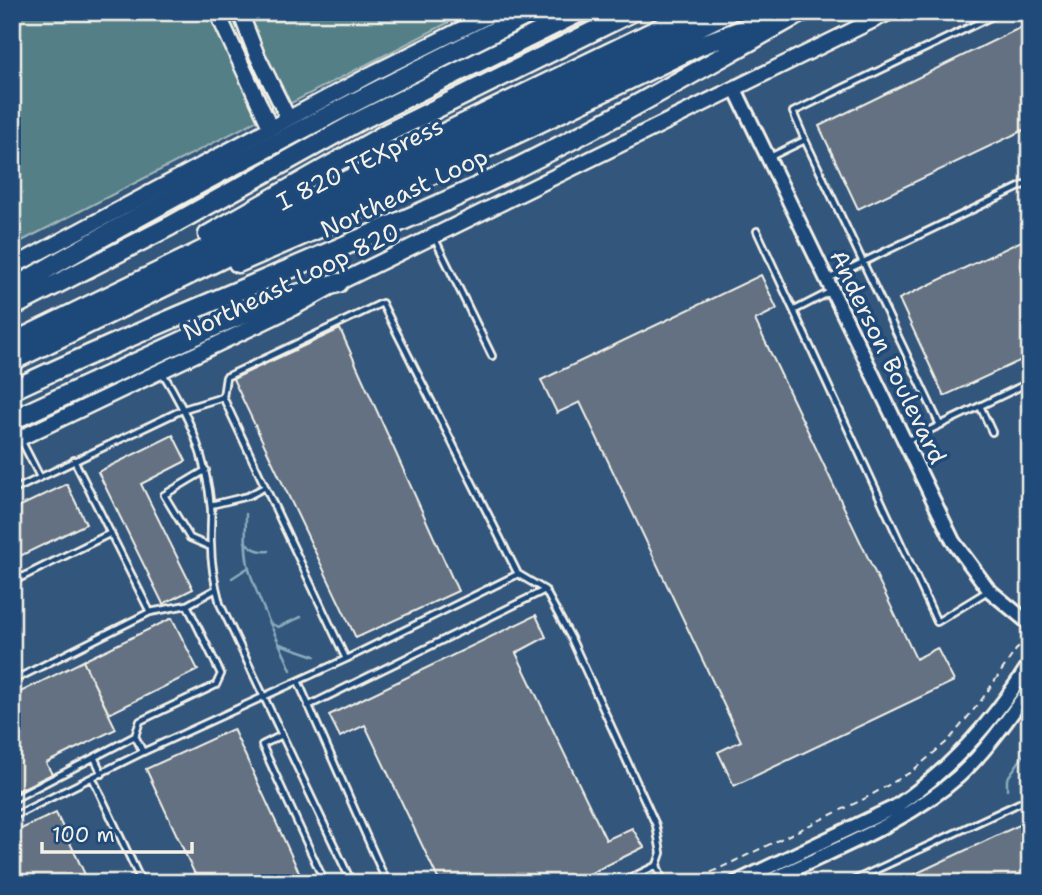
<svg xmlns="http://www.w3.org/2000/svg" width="1042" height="895" viewBox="0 0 1042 895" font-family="'Shantell Sans',sans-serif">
<rect width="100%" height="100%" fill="#33567c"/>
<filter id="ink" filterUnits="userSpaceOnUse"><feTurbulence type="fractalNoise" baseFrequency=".0143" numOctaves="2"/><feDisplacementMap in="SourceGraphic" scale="14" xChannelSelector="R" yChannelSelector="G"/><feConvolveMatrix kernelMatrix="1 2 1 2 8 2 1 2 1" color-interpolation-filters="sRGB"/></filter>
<g filter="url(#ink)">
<path fill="#547f87" stroke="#a4b8b8" stroke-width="2" d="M12,12H469L12,246Z"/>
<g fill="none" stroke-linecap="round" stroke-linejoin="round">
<path stroke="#89aabb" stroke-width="2.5" d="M246,514C246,532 244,551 249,569C259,604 277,637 291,670
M245,542C253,549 258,552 269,551
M232,578L249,567
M270,623L278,627L301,617
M280,644L315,656
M1007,790V779L1030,746"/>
</g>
<path fill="#637182" stroke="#f4f1e8" stroke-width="2" d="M1030,23V127L858,209L819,126Z
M1030,237V356L944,396L899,299Z
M761,275L777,309L755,320L916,659L937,648L954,681L734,786L718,752L741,741L580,402L557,413L541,380Z
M340,329L458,591L356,638L233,379Z
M173,435L186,461L141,484L193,589L163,604L98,472Z
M67,484L86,524L12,560V510Z
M536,615L546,637L516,653L606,840L632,828L644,847L571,883H440L365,725L340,737L329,715Z
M172,618L198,670L109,714L83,661Z
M83,661L116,729L46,763L52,774L17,791L12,781V696Z
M233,729L304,883H199L146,769Z
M56,813L89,883H12V833Z
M1030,820V883H896Z"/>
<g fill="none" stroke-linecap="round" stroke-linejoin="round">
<defs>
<path id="service" d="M805,140L940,425
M770,157L805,140L793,112L1001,12
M757,231L937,622L986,592
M434,237L492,356
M828,279L1030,182
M795,310L832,291
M162,372C189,415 206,456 211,508C212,520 210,533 211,545C211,566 215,585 220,604L352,883
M223,397L226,377L382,303L518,574
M980,406L992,432
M907,441L1030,382
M22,442L40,477
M74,460L150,612
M206,470L164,495L190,538L211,547
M12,491L184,409L223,397L346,659
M211,505L248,496L265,487
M12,582L111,533
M12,681L150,612L187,605L216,589
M298,681L387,883
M308,706L545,590
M282,735L262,745L325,883
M143,752L135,736L140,721L216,685L221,674L187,605
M95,759L102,774
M93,779L142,883
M12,800L135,736
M12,817L143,752L346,659L518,574L545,590L571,638L656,825L661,853L657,865L663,883
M620,883L657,865
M848,883L1030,798"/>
<path id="tertiary" d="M735,89L953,541L989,590L1030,624
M735,883L895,807C951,770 994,720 1030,663
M766,883C831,850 904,825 959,776C986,751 1009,718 1030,688"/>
<path id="secondary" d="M217,12L270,127
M240,12L256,53L288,118
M12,267L375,72L496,12
M12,442L295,307L338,283L890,12"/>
<path id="motorway" d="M208,235L389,132L632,12
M238,263L331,223L701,45L775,18
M12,289C182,189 357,100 533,12
M12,307L170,226L357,122L580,12
M12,343L693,12
M12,361L729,12
M12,390C164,318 322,259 475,188C587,136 694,72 802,12
M12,420L224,322L289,296L338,283"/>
</defs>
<use href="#service" stroke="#f4f1e8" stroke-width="10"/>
<use href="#tertiary" stroke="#f4f1e8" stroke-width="18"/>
<use href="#secondary" stroke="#f4f1e8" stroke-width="19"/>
<use href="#motorway" stroke="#f4f1e8" stroke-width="23"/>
<path stroke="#f4f1e8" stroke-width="2" stroke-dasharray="7 5" stroke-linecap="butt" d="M689,883L864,799L911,772L949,740L980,702L1027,634"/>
<use href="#service" stroke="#1f4a7a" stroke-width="4.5"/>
<use href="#tertiary" stroke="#1f4a7a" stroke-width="12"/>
<use href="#secondary" stroke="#1f4a7a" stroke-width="14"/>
<use href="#motorway" stroke="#1f4a7a" stroke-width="18"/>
</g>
</g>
<g text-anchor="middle" stroke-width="7" stroke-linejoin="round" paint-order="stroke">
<g font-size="24" fill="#f4f1e8" stroke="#1f4a7a">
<text transform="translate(360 164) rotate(-26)" y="8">I 820 TEXpress</text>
<text transform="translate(404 193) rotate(-25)" y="8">Northeast Loop</text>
<text transform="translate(291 282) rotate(-26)" y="8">Northeast Loop 820</text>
<text transform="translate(888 357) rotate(64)" y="8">Anderson Boulevard</text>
</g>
</g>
<rect width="1042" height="895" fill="none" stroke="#1f4a7a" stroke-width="42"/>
<rect x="21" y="21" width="1000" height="853" fill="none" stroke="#f4f1e8" stroke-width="2.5" filter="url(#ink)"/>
<path d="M42 842v10h150v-10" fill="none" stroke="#f4f1e8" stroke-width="3.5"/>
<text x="52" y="842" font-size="21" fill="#f4f1e8" stroke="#1f4a7a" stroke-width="5" paint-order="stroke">100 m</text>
</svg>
